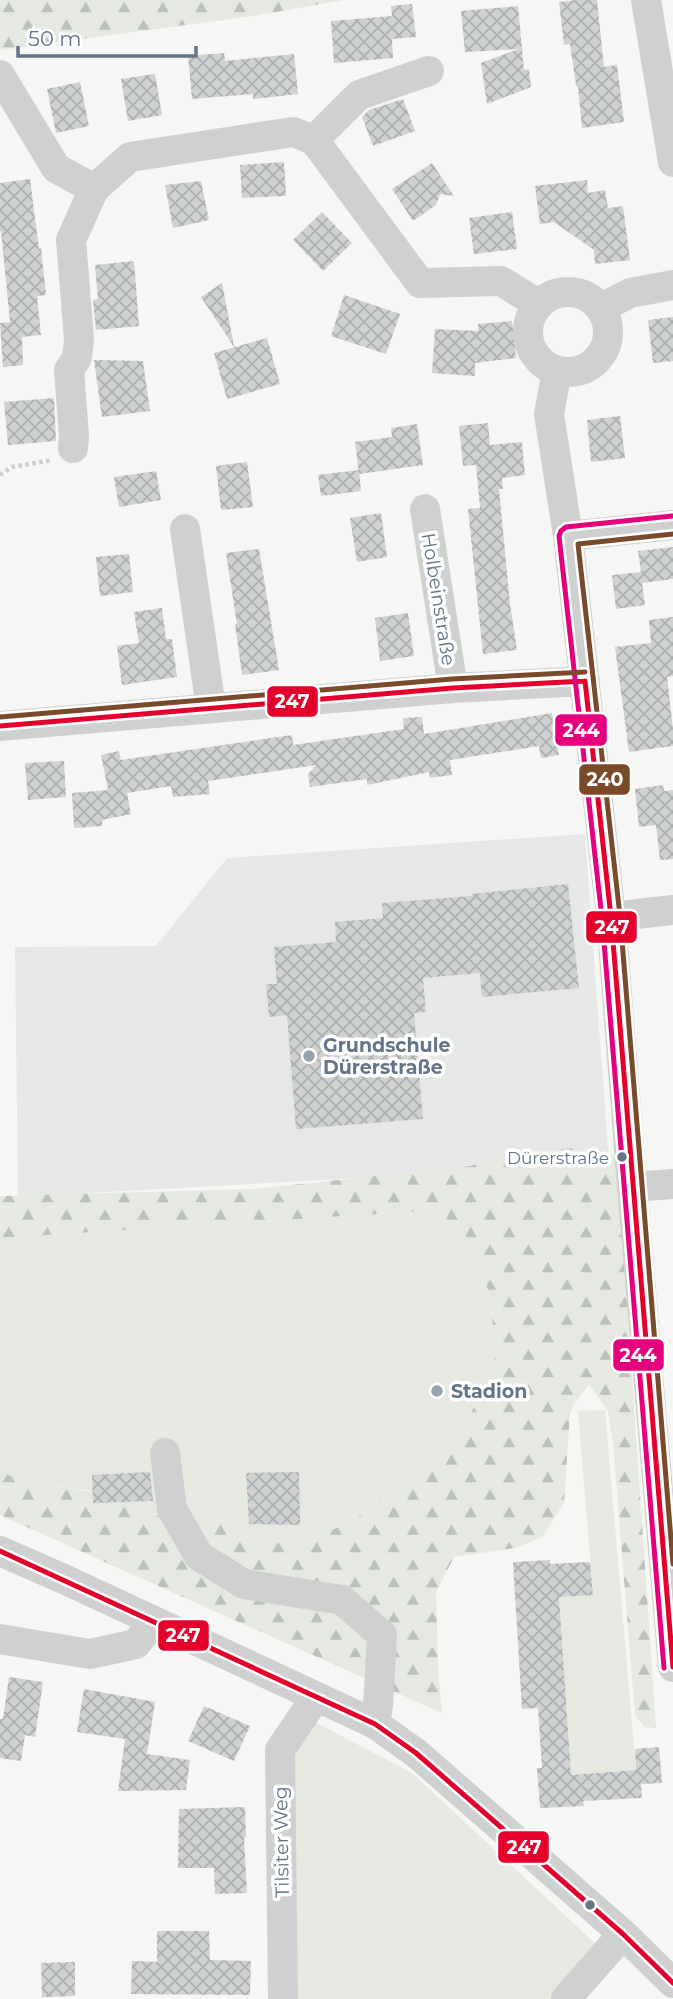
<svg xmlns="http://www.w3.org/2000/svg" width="673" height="1999" viewBox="0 0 673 1999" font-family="Montserrat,sans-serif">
<defs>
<pattern id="forest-firs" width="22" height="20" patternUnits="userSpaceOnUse" patternTransform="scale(1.75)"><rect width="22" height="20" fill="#e5e9e2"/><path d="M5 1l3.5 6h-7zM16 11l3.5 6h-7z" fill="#bdc1bd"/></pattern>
<pattern id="building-cross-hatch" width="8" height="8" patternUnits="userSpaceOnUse" patternTransform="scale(1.75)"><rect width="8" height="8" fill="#d0d2d2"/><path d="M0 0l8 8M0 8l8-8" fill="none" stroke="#acafb0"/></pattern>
</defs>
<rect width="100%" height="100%" fill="#f6f6f4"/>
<path fill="#e6e8e7" d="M585,834L609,1164L18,1197L15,947L156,946L227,858Z"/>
<path fill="#e5e9e2" d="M424,1211L447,1219L474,1244L491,1300L495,1358L466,1425L355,1520L301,1543L253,1539L235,1519L215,1521L181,1514L124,1495L30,1483L0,1472V1238Z
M605,1410L636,1770L571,1775L559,1597L593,1594L578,1411Z
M309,1719L412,1773L598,1946L550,1999H296L285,1753Z"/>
<path fill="url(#forest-firs)" d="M0,0H344L253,16L0,50Z
M585,1147L617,1156L656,1728L645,1727L635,1715L613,1444L608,1411L589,1384L574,1404L570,1413L564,1503L542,1537L515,1548L454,1557L436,1592L438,1668L442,1713L0,1515V1472L30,1483L157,1501L181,1514L215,1521L235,1519L253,1539L301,1543L355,1520L466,1425L495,1358L491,1300L474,1244L447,1219L424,1211L0,1238V1196L254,1189L470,1166L510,1154Z"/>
<path fill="url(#building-cross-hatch)" d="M576,0H597L604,67L617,65L624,122L582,128L578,87L576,85L570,44L564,45L559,2Z
M412,4L416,37L392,39L393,58L334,63L331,21L392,16L391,6Z
M518,6L524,70L529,69L531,87L487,104L481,63L519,49L465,52L461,11Z
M224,53L225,61L294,54L298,94L253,99V94L192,99L188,56Z
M155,74L162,115L128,121L121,79Z
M80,82L89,126L56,133L47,89Z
M403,99L415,131L373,146L362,117L369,110Z
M284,162L286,196L242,198L240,165Z
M432,163L454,196L440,194L436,205L413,221L392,189Z
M30,179L39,249L41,248L46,295L37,296L41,335L22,337L23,365L3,367L0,323L10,322L1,231H0V183Z
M587,180L588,193L605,190L608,208L623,206L630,260L595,264L594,250L554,222L540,224L535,186Z
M201,181L209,220L173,228L165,185Z
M322,212L352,243L323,271L293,240Z
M512,212L517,249L474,254L469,218Z
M134,261L139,326L96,330L93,300L98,299L95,265Z
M222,283L234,346V347L201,297Z
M344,295L400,314L386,354L331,336Z
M673,317V361L653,363L648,320Z
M512,321L516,358L475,363V376L432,373L435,329L478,331V324Z
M267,338L280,384L227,399L214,353Z
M94,360L143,361L150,411L102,417Z
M54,398L56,441L8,445L4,402Z
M620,416L625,458L591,462L587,420Z
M488,423L490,445L522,442L525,475L502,478L503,489H499L510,604L517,650L483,654L468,509L480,508L476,465L463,466L459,426Z
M417,424L423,465L359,474L355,442L392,437L391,428Z
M247,462L253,507L221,510L216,466Z
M359,470L361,491L321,496L318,475Z
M156,471L161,500L119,507L114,477Z
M381,513L387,557L357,562L350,518Z
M673,547V579L642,583L645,605L616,609L612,575L641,572L638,551Z
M259,549L279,670L242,675L235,624H237L226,553Z
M129,554L133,592L100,596L96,557Z
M162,608L166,639H172L177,677L122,685L117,646L139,643L134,612Z
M408,613L414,656L380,661L375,618Z
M673,617V676L667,677L673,729V746L629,752L615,647L651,643L649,620Z
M552,713L559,755L541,758L539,746L450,760L452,775L430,778L429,772L367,785V779L310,787L308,774L316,765L208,781L210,794L173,797L171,786L127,793L131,814L102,820V826L74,828L72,793L108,790L101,755L119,751L121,760L292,735L293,745L404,729L403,718L422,717L424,734Z
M64,761L66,797L28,800L25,763Z
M663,785L664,791L673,790V859L660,860L656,825L639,827L635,789Z
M568,884L579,988L482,997L480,973L423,978L426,1012L414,1013L423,1119L296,1129L287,1015L269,1017L266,984H277L274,947L336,942L335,922L383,918L382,903L472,896V894Z
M150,1472L153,1501L93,1503L92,1475Z
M299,1472L300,1525L249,1524L246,1473Z
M550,1560V1564L590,1562L593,1595L559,1597L571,1775L636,1770L635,1749L659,1747L662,1783L641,1784L642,1798L583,1801L584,1806L540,1808L537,1768H542L538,1708L522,1709L513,1562Z
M9,1677L43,1682L35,1737L25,1735L21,1761L0,1758V1719H3Z
M84,1689L155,1702L147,1754L190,1760L186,1790L118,1791L125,1739L77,1732Z
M204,1706L250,1726L234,1761L188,1741Z
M245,1807L246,1837H244L247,1893L215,1894L214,1868H178L179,1809Z
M157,1931H209L210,1960L251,1961L250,1995L131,1994L132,1961L157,1962Z
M75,1962V1996L42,1997L41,1963Z"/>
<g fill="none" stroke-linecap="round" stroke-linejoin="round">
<path stroke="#cccdce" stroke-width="4.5" stroke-dasharray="3.5 3.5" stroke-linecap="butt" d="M0,475L12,467L52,460"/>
<path stroke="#cfd1d1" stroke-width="30" d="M646,0L673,162
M0,75L56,168L94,189
M314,140L359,95L429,71
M528 332a40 40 0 1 1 80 0a40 40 0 1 1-80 0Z
M601,308L630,293L673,285
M557,371L549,414L568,536
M73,448L74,436L69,370L77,358L79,339L71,240L94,189L130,157L293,132L314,140L420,283L501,281L538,304
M425,509L453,688
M673,525L568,536L611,917L631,1174L673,1667
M185,529L211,708
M0,726L453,688L585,681
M611,917L673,910
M632,1187L673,1184
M165,1453L172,1509L199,1556L244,1584L342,1600L382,1635L378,1706L375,1724
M0,1551L66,1580L375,1724L416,1753L623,1934L673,1983
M0,1639L90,1654L136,1644L154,1621
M283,1999L280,1750L316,1697
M566,1999L623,1934"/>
<defs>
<path id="bus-1" d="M585,681L611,917L673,1667
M0,726L453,688L585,681
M0,1551L375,1724L416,1753L623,1934L673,1983"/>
<path id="bus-2" d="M664,1668L602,918L559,536L561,531L566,527L672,516"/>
<path id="bus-3" d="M673,534L578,544L620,916L673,1564
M0,717L452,679L585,672"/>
</defs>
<use href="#bus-1" stroke="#fff" stroke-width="10"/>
<use href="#bus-2" stroke="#fff" stroke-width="10"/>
<use href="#bus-3" stroke="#fff" stroke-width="10"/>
<use href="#bus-1" stroke="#e4002b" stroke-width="5"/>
<use href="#bus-2" stroke="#e5007d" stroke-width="5"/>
<use href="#bus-3" stroke="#7a4b2a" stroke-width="5"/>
</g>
<g fill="#96a2ad" stroke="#fff" stroke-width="2.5">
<circle cx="309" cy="1056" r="7"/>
<circle cx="437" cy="1391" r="7"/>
</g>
<g fill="#637587" stroke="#fff" stroke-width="2.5">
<circle cx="622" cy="1157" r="6"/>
<circle cx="590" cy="1905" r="6"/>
</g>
<g text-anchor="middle" stroke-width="7" stroke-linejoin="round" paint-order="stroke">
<g font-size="17" fill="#637587" stroke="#fff" text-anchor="end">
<text x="609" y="1164">Dürerstraße</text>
</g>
<g font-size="19" fill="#637587" stroke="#fff">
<text transform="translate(439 599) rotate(81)" y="7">Holbeinstraße</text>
<text transform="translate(281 1842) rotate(-91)" y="7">Tilsiter Weg</text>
</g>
<g font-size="19" font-weight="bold" fill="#637587" stroke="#fff" text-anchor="start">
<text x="323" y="1052">Grundschule<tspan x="323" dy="22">Dürerstraße</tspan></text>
<text x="451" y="1398">Stadion</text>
</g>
</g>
<g stroke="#fff" stroke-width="2.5">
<rect x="266" y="685" width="53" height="33" rx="7" fill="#e4002b"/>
<rect x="554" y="713" width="54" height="34" rx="7" fill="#e5007d"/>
<rect x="578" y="763" width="53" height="33" rx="7" fill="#7a4b2a"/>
<rect x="585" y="910" width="53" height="34" rx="7" fill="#e4002b"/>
<rect x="612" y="1338" width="53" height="34" rx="7" fill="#e5007d"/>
<rect x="157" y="1619" width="53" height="33" rx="7" fill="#e4002b"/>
<rect x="497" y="1830" width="53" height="34" rx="7" fill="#e4002b"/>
</g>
<g font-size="19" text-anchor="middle" font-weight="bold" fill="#fff">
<text x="292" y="708">247</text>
<text x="581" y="737">244</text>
<text x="605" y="786">240</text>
<text x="612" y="934">247</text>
<text x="638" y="1362">244</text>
<text x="183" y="1642">247</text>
<text x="524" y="1854">247</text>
</g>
<path d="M18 46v10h178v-10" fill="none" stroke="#637587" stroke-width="3.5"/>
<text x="28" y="46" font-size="21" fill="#637587" stroke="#ffffff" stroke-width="5" paint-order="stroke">50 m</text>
</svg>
